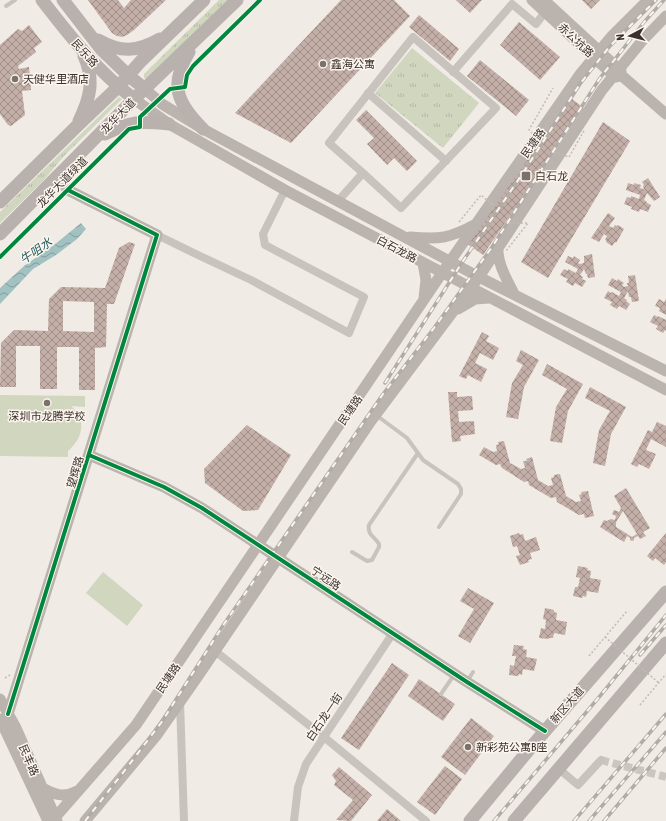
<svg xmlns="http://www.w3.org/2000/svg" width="666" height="821" viewBox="0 0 666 821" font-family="'Asap Condensed','Noto Sans SC',sans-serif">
<defs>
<pattern id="grass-tufts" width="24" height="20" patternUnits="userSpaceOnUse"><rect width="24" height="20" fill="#d1d6bf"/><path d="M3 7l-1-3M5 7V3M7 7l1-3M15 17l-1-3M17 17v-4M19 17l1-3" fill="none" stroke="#b4b8a4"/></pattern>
<pattern id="water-waves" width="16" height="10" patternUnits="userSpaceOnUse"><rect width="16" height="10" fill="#a1c2c1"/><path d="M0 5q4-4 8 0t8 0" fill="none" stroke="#849e9d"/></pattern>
<pattern id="building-cross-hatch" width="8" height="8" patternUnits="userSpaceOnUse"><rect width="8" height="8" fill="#c3afa7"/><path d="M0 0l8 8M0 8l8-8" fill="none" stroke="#a08f88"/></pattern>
</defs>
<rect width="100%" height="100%" fill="#f0ebe5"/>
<path fill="url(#grass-tufts)" d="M219,0H229L147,79L144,78V74L151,67Z
M412,48L479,103L443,148L375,93Z
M119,97L122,99L64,156L43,181L0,223V212Z"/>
<path fill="#d1d6bf" d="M0,395L85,396V407L71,406C87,420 83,438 68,451V457L0,456Z
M103,572L143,605L127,626L86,593Z"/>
<path fill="url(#water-waves)" d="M81,223L86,229L77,239L56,255L33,269L0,304V288L24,266L54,245Z"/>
<path fill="url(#building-cross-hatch)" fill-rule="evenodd" d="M88,0H118L124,8L131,0H166L134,30L127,35L122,37L117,36L112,33Z
M341,0H394L410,16L291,143L235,113Z
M456,0H482L470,13Z
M582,0H600L591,9Z
M419,15L459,49L450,61L409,27Z
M519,22L560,57L540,80L500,45Z
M29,25L42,42L34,48L36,52L18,66L19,69L29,67L31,90L22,91L25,115L11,126L8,125L0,114V45L18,29L22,31Z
M480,60L529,100L516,116L467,76Z
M568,96L584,108L483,255L466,243Z
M366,110L417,161L407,171L394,158L387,165L367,144L374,138L356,120Z
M603,122L630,141L548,278L521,262Z
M648,178L660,197L654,201L647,193L644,200L647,202V203L651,205L648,212L640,209L639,212L631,209L632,207L624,204L627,197L631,198V196L639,199L640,195L626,190L628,183L634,185V183L641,185L640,188L643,189H644L643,186L644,185L642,182Z
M608,213L615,218L609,226L613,228L615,225L617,226L618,225L624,229L616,243L615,242L612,246L606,242L607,241L605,240L607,236L604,234L599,242L591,238Z
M129,242L135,244L114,304H107L106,347L95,348V390H79V347H57V389H40V346H16V387H0L1,343L14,330L48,331L49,299L61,287L105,288L119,248ZM63,301L94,302V332L63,331Z
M592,254L595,277L588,278L587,274H586L584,269L580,275L583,277L582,279L586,281L582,287L575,283L573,286L566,282L568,279L560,275L564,269L568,271V269L576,273L578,269L565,262L568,256L573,258L574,256L580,260L578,263L580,264L584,263V256Z
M635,275L639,301L632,302L631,297H629L628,291L624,298L627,300L626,301L630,304L626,310L619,306L617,309L610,305L612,302L604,298L608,291L611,293L612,292L619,296L621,292L608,285L612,278L617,281L618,279L624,283L622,285L624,287L628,286L627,283H629L628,276Z
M659,299L664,302L666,299V315L659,311L660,308L655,306Z
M654,315L658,317V316L666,320V331L665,330L663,333L656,329L658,326L650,322Z
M482,332L489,336L486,341L499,348L493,360L480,353L475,363L487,369L481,382L468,375L466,379L459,376Z
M521,350L539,360L524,387L518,419L506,417L512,383L523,365L516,361Z
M547,364L583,384L568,411L562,443L550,441L556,407L567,389L542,375Z
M590,387L626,407L611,434L605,466L593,463L599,430L610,411L585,398Z
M448,392H457V397L472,396L473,410L458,411L459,422L474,421L475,434L460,436L461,441L452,442Z
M657,422L666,426V447L651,439L646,450L656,454L649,469L639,464L637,467L631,464L648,430L652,432Z
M247,425L291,455L258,510L243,511L205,483L204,469Z
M504,441L510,463L521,469L525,468L523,461H527L526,459L532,457L538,480L548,486L553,485L551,478L554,477V475L560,474L566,496L576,502L581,501L579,495L582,494L581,492L588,491L594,516L585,518L584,514L579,515L557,502L556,497L551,498L529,485L528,481L524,482L502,468L500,464L496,465L479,455L484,447L493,452L497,451L496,445L499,444L498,442Z
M626,488L650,528L643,532L646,536L640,539L638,536L634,538V540L632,541L630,540V538L627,536L624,542L600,527L604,520L607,521L611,519L615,520L616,516L612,514L614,510L619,512L621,508L614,496ZM623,511L637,534L632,537L616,527V522Z
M519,533L520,535L523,534L525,541L536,537L540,550L530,553L532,559L528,560L529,562L520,565L516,556L520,555L517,546L513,547L510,536Z
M666,533V562L664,565L655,558L653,561L647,556Z
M578,566L588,568L587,570L591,571L590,578L601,580L598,593L587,591L586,597L583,596L582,598L573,596L575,587H578L580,578L576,577Z
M468,588L494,603L470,643L458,636L474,609L460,601Z
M545,608L554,610V612L557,613L556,620L567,622L565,635L554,633L553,638H549V639L539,638L541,628L545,629L546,620L543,619Z
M514,645L524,646L523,649L527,650L526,657L537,659L534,671L523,669L522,675L519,674L518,676L509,675L510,665L514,666L516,656H512Z
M392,663L409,675L359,750L341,738Z
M419,679L455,704L443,721L408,696Z
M471,718L494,736L465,775L441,757Z
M445,766L462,779L435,815L417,802Z
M339,767L372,795L351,821L336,820L353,800L334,785L336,781L332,775Z
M387,809L401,821H377Z"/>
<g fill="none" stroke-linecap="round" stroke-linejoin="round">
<path stroke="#ccc6c0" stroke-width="8" stroke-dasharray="8 4" stroke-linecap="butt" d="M601,760L666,777"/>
<path stroke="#c2bbb6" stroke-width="1.5" stroke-dasharray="2 2" stroke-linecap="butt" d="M589,656L627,611
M5,678L10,675
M640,705L666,674"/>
<path stroke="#c9c3be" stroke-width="4" d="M6,6L15,0
M376,415L407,438L423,460L458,484L461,489V494L439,527
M352,552L367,561L372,560L379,547V544C375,537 367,535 369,525L418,453
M468,680L473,672
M441,694L454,675"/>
<path stroke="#c9c3be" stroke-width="8" d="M453,72L512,4L536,24L545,12
M368,93L446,161
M53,182L68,190
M338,201L363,173L329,143L413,37L496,108L401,208L363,173
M157,235L200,256L251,280L349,333L364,297L265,245L263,234L285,190
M215,651L324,737L426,821
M180,702L184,821
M559,769L578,785L601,760
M294,821L298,787L306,764L393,633"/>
<path stroke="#bab3ae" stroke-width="11" d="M532,0L615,77L620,76
M544,0L621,71V75L666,114
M145,89L162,104L203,129L479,277L666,371
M134,99L169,124L285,190L666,390
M410,237C440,240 450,238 476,224
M498,247C497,264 507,279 514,294
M423,263L426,280L424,298
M458,309L475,299L489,298
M89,455L164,487L202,508L467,682L545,731
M0,699L16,728L57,821
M8,714L157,235L68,190
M0,719L48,821
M41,787C54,795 64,798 77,791
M52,821L136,725L442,273L581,73L611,37L648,0
M85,821L156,736L198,676L371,421L479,277L602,90L642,41L666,16"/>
<path stroke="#b8b1ad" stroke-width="13" d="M42,0C71,37 96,70 134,99
M63,0L101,49L129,76L145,89
M98,40C121,53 137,52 160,39
M189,52C169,85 177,103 203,129
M79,121C90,98 95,81 84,56
M105,134C131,121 140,121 169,124
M0,202L77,126L118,87L141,61L204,0
M0,234L134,99L237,0
M470,821L532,746L666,592
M514,821L666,643"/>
<defs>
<path id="rail" d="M385,383L463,261L523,173L580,84L610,46L656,0
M640,655L666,625
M85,821L125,770L161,723L224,624L383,394L434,328L492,247L600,78L645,21L664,0
M494,821L600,696L666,615
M574,821L666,714
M589,821L666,732
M604,821L666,748"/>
</defs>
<use href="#rail" stroke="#b1aca8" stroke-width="3.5"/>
<use href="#rail" stroke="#fbf5ee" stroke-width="2" stroke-dasharray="6" stroke-linecap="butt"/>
<path stroke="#c2bbb6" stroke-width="1.5" stroke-dasharray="2 2" stroke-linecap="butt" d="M538,139L529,130L553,88
M554,152L569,157L585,129
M459,222L481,195L493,205
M505,223H528L506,251
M605,637L659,683"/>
<defs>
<path id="cycleway" d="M0,257L126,132L129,129L140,127V117L170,89L185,87L187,75L193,66L260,0
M89,455L164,487L202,508L467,682L545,731
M8,714L157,235L68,190"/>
</defs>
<use href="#cycleway" stroke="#fbf5ee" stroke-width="6"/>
<use href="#cycleway" stroke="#00873e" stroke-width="4"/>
</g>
<g fill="#7a716c" stroke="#fbf5ee" stroke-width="1.5">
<circle cx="323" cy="64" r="4"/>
<circle cx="15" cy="79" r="4"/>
<rect x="521" y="171" width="10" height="10" rx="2"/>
<circle cx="47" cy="403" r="4"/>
<circle cx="468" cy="747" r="4"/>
</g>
<g text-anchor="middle" stroke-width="3" stroke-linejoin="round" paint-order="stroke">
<g font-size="11" fill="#3b302b" stroke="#fbf5ee">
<text transform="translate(576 40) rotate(43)" y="4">赤公坑路</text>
<text transform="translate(85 53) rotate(48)" y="4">民乐路</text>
<text transform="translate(118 116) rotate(-45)" y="4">龙华大道</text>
<text transform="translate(533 143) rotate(-55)" y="4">民塘路</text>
<text transform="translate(62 182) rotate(-45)" y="4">龙华大道绿道</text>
<text transform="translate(397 249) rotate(28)" y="4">白石龙路</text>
<text transform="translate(350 410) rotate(-56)" y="4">民塘路</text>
<text transform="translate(75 472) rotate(-73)" y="4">望辉路</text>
<text transform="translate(326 578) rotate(34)" y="4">宁远路</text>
<text transform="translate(168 678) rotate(-56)" y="4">民塘路</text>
<text transform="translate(567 705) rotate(-49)" y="4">新区大道</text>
<text transform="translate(324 717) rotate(-56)" y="4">白石龙一街</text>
<text transform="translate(29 760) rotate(66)" y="4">民丰路</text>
</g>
<g font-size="11" fill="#3b302b" stroke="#fbf5ee" text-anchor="start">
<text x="331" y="68">鑫海公寓</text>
<text x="23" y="83">天健华里酒店</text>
<text x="535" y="180">白石龙</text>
<text x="47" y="420" text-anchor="middle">深圳市龙腾学校</text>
<text x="476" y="751">新彩苑公寓B座</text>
</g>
<g font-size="12" font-style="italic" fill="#1f5a5e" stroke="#fbf5ee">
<text transform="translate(36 251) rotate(-35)" y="4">牛咀水</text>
</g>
</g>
<g transform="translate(630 36) rotate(263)" stroke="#fbf5ee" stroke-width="3" paint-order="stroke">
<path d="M0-3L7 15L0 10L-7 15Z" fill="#3b302b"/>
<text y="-6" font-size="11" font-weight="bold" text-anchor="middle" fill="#3b302b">N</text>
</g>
</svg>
